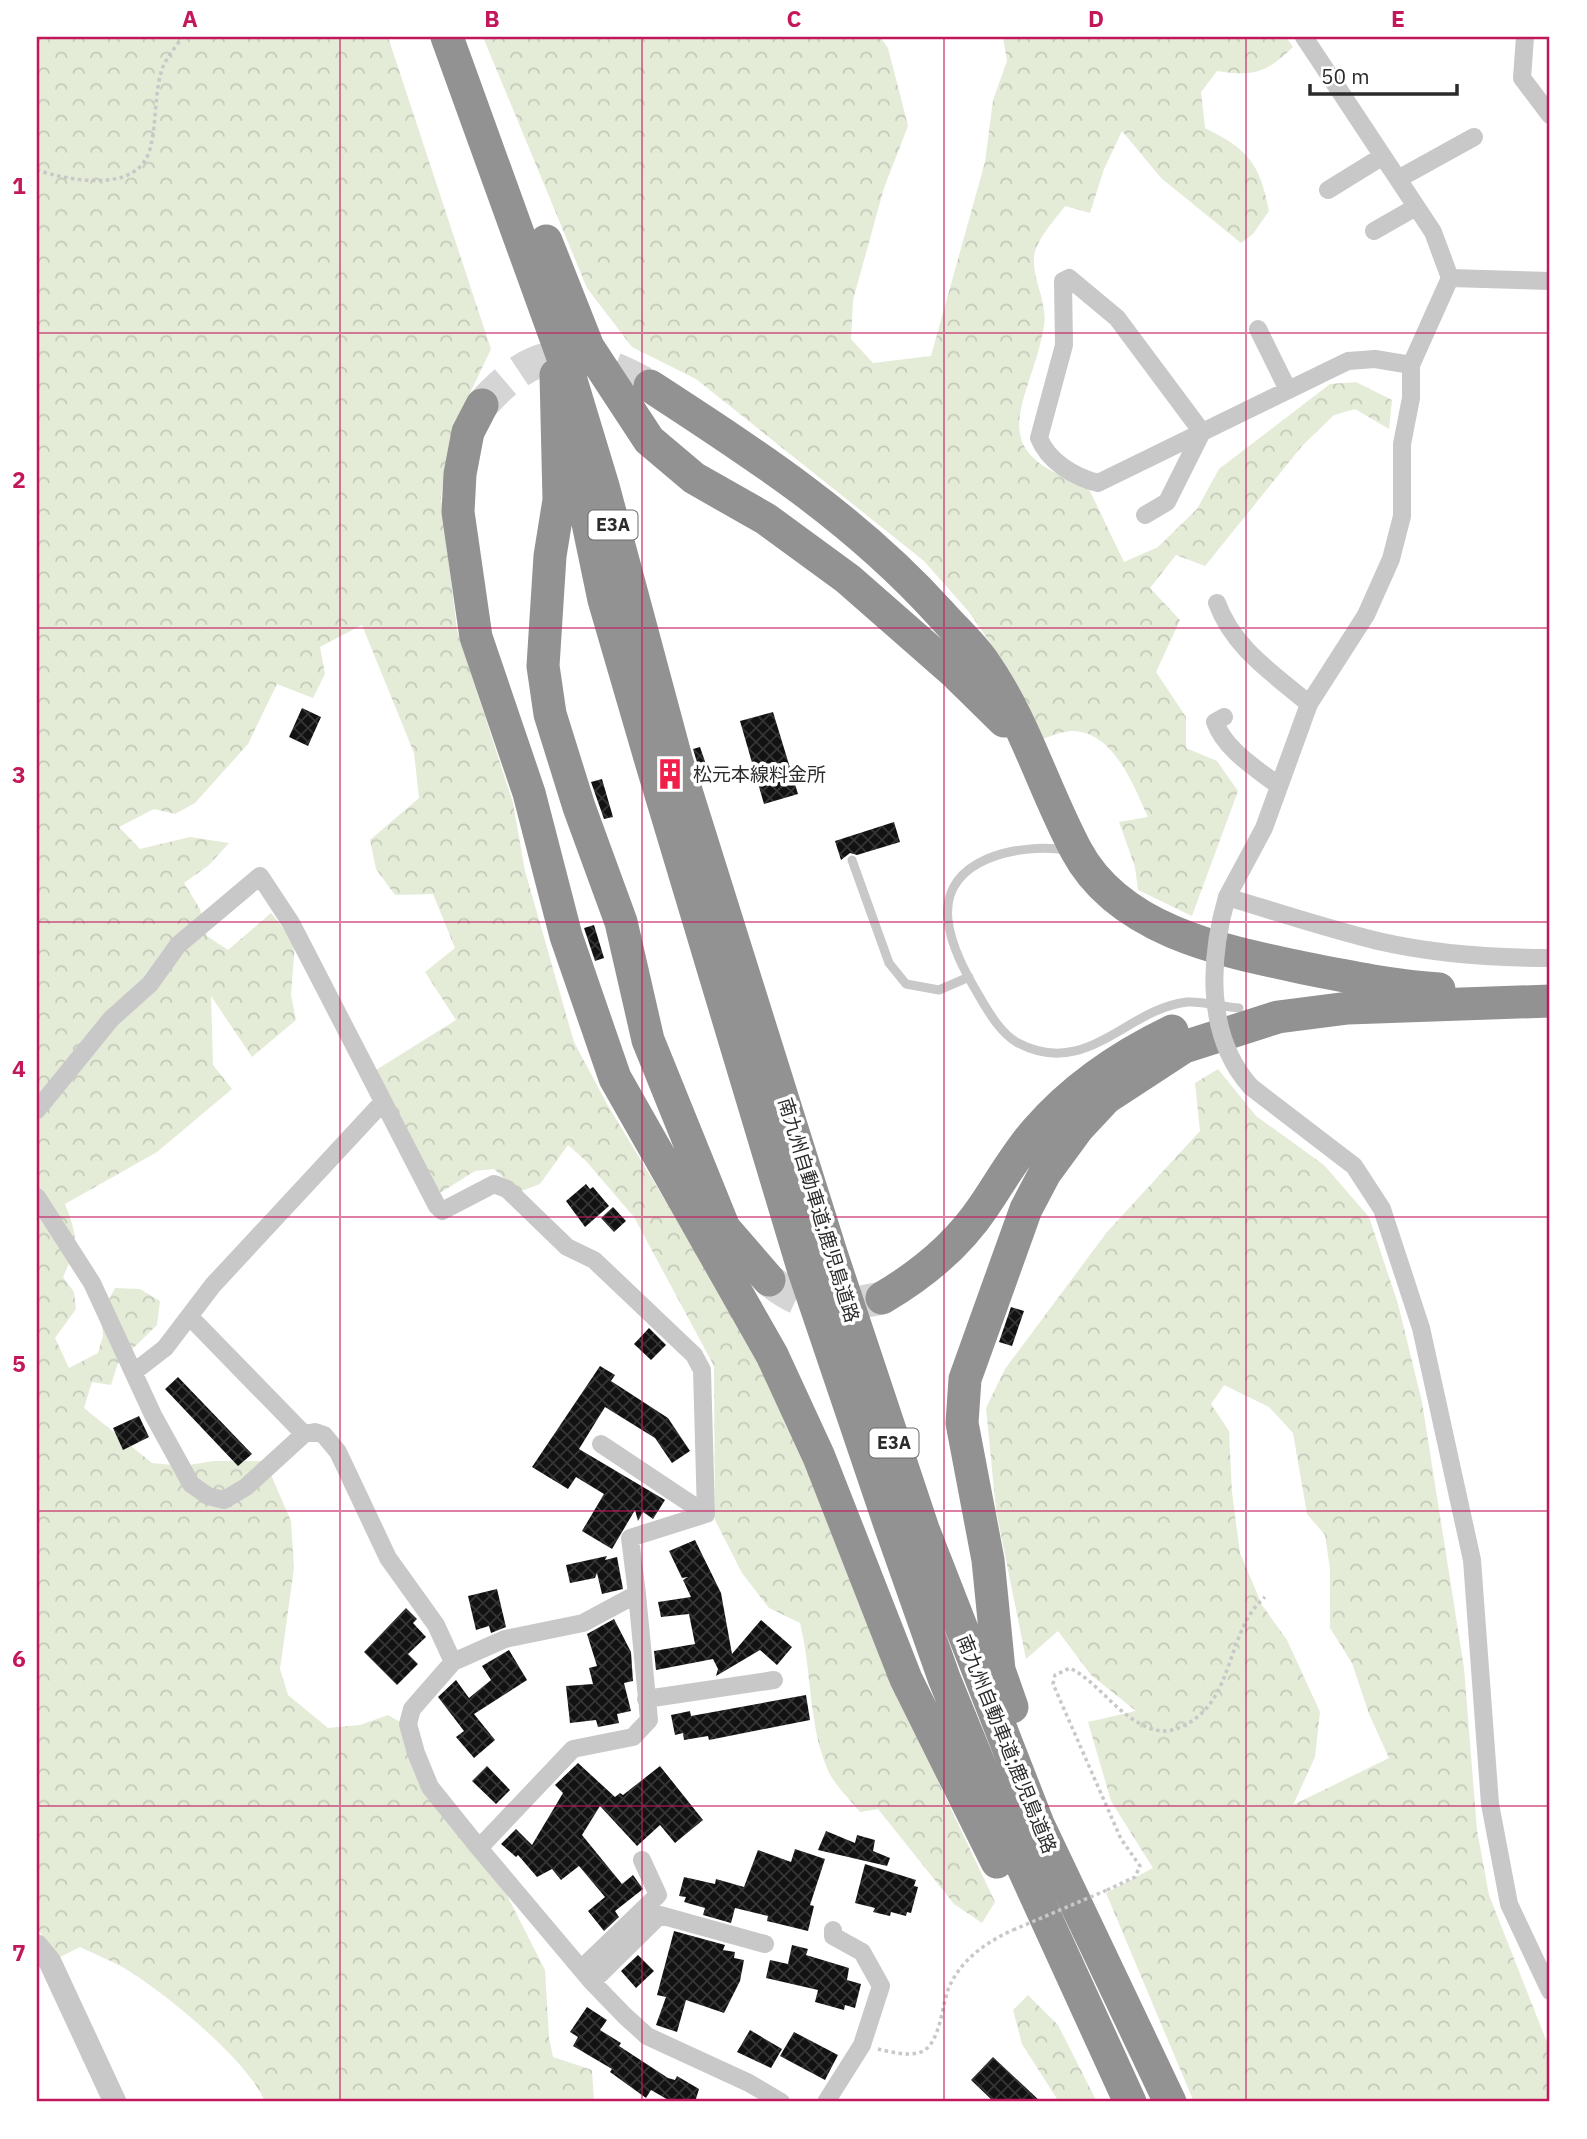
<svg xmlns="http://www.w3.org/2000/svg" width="1587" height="2139" viewBox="0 0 1587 2139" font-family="'IBM Plex Sans','Noto Sans JP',sans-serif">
<defs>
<pattern id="forest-crowns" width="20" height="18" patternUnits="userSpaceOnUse" patternTransform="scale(1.75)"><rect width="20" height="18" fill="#e4ebd7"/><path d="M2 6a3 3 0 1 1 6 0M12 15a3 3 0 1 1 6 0" fill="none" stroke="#c4cab9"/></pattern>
<pattern id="building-cross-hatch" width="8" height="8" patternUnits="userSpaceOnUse" patternTransform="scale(1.75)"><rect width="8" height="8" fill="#121212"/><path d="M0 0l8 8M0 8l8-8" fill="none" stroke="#353535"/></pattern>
</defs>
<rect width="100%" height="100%" fill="#fff"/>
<path fill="url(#forest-crowns)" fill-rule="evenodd" d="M37,37H388L491,349L452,431L441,497L457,630L513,803L525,871L574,1042L607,1104L746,1335L810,1475L942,1790L995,1902L982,1923L954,1904L878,1809L860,1812C850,1799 833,1784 827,1768C808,1722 812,1671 800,1623L769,1608L742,1573L715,1520L714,1366L634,1217L586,1161L568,1145L540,1184L519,1192L494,1169L475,1171L440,1193L376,1070L456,1020L425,972L455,948L433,894L395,895L376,869L370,840L419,798L414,753L362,625L320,647L325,674L313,698L277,684L248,744L195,803L175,814L154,809L119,827L140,849L190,837L229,843L209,865L184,883L200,909L207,936L228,950L271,913L295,942L291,995L296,1020L252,1057L211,996L213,1065L232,1089L157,1152L65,1204C78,1238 79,1243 63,1277L74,1292L76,1309L55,1338L69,1368L98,1353L103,1336L101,1315L115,1288L140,1289L160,1301L157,1325L118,1363L111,1385L92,1382L84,1408L152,1463L182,1466L214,1461H265L291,1521L294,1568L280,1669L288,1695L328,1728L360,1725L388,1715L410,1728L428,1789L488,1858L545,1970L549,2038L553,2057L592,2070L594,2102H265C250,2062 162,1990 124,1968C110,1960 94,1954 80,1947L58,1958L37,1928Z
M483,37H880L888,48L908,126L884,188L853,300L851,339L873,363L931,356L985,162L993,100L1007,61L1003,37H1286L1293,47C1266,73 1254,77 1217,71L1201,92L1205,128C1248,149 1260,164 1269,211L1253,234L1241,243L1161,178L1122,131L1104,169L1090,213L1065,206C1055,220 1036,239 1034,257C1032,279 1048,303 1044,326C1031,403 977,451 1087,485L1124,562L1158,547L1197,509L1219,469L1330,384L1356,382L1392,400L1389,429L1355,409L1334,415L1302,446L1205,566L1176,555L1150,588L1180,620L1156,672L1186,717V748L1217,761L1238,791L1192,916L1138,890L1135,867L1119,822L1148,817C1134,787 1115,734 1075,731C1065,730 1051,736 1042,739L1009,670L969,612L924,561L696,379L632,347L587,288Z
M1218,1069L1256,1116L1324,1165L1369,1217L1398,1304L1422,1402L1464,1668L1477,1830L1489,1895L1550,2050V2102H1194L1106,1893L1153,1868L1111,1801L1088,1722L1136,1711L1091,1675L1058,1631L1026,1659L996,1510L986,1408L1005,1369L1107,1232L1200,1131L1195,1083ZM1224,1385L1269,1407L1293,1433L1307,1514L1325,1535L1330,1569V1628L1352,1663L1369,1714L1389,1758L1293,1805L1315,1757L1320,1712L1287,1640L1262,1605L1240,1553L1232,1492L1229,1431L1211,1404Z
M1028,1995L1058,2025L1097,2102H1059L1022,2044L1013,2010Z"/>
<path fill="url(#building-cross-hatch)" d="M302,708L321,717L308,746L289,737Z
M773,712L798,794L764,804L740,721Z
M700,747L711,779L703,782L693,749Z
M602,779L613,817L604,819L591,782Z
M894,822L900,842L857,855L850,853L841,860L835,841Z
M594,925L604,958L595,961L584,928Z
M586,1184L590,1189L593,1187L609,1206L585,1227L566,1201Z
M613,1207L626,1221L614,1232L601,1218Z
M1011,1307L1024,1311L1012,1346L999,1342Z
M649,1328L666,1345L651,1360L634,1344Z
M600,1366L615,1375L611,1381L668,1418L690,1451L672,1463L655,1438L605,1407L579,1449L665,1500L653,1519L643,1512L638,1521L635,1510L612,1549L582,1531L604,1494L576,1477L568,1489L532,1467Z
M178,1377L252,1454L238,1466L165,1389Z
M139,1416L149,1437L123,1450L113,1428Z
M695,1540L721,1593L732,1654L761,1620L792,1647L777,1665L760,1650L716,1676L718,1669L713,1659L656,1670L654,1651L695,1644L689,1614L661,1617L658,1602L691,1597L683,1580L688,1577L682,1578L669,1551Z
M607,1556L605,1560L617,1557L623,1589L602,1594L597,1573L595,1578L570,1583L566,1565Z
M497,1589L506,1627L491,1633L489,1626L476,1630L468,1596Z
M406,1608L417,1619L413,1623L426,1637L408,1654L418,1664L397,1685L364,1652Z
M614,1619L631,1652L633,1681L624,1683L631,1711L617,1714L619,1723L598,1727L596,1720L570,1723L566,1686L593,1684L589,1668L597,1666L587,1634Z
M509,1650L527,1680L474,1714L495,1740L474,1758L456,1737L464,1731L438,1697L456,1680L469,1698L491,1680L482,1666Z
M806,1695L810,1720L709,1740L708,1736L684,1740L683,1733L675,1735L671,1715L690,1711L691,1716Z
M578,1763L615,1797L620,1793L623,1795L660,1766L703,1820L675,1843L660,1825L637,1846L600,1806L582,1835L622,1884L633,1875L643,1889L615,1911L619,1917L604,1931L588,1911L605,1897L579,1866L561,1880L552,1869L537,1877L518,1855L516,1857L501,1844L516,1829L532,1845L563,1793L555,1785Z
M487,1766L510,1790L496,1804L472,1781Z
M826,1831L855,1843L857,1835L875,1840L873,1851L890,1858L887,1866L818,1850Z
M795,1849L825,1859L810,1905L814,1906L808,1931L767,1921L768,1916L735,1908L731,1923L703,1915L705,1908L684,1902L686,1897L679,1896L684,1877L715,1884L716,1879L744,1887L758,1850L791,1862Z
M865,1864L916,1880L914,1886L918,1887L911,1913L907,1912L906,1916L891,1912L890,1916L873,1912L875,1908L855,1903Z
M674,1931L725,1945L723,1950L735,1952L734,1958L744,1960L740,1981L724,2013L686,2000L677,2032L656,2025L666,1997L657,1995Z
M792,1945L808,1949L806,1955L849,1968L847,1980L861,1984L855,2008L845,2005L844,2010L815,2002L818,1990L766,1978L770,1960L788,1964Z
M638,1955L654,1971L636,1988L621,1971Z
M587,2007L607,2020L600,2030L621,2043L619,2046L668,2078L675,2080L677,2076L699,2089L695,2102H672L651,2090L646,2098L610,2072L612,2069L573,2046L578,2037L570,2032Z
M750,2030L782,2049L771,2068L737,2052Z
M794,2032L838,2055L825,2080L780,2056Z
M993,2057L1041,2102H994L971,2080Z"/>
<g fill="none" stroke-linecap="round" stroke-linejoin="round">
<path stroke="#d5d5d5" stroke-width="33" stroke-dasharray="33 17" stroke-linecap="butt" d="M482,405C540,340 578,348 650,386
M769,1280C810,1313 835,1307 882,1298"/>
<path stroke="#c8c8c8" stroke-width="3.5" stroke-dasharray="3.5 3.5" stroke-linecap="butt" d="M37,170C70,181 138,194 150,149C157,123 154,94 162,69C166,58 176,47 182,37
M1107,1890L1135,1877L1140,1866L1121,1839L1053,1684L1055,1675L1070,1668C1099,1683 1116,1714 1147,1727C1160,1733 1170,1732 1183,1726C1236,1701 1225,1631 1265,1597
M878,2049C891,2052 912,2058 925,2050C940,2039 942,2007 948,1990C959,1961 986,1942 1013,1930"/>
<path stroke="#c8c8c8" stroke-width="9" d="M1067,850C1021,843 941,857 948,920C951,946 965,972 978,994C988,1011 1000,1033 1018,1043C1087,1079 1126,1009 1187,1002C1203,1001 1223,1007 1239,1008
M852,860L889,963L906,984L939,990L969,977"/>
<path stroke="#c8c8c8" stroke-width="18" d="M1304,37L1433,232L1450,278L1411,365V398L1402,444V516L1391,559L1366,615L1309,704L1264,828L1227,897C1277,912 1328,929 1378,941C1434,954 1493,958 1550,958
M1525,37L1522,78L1550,115
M1398,179L1474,137
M1328,190L1383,156
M1374,231L1416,207
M1450,278L1550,281
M1258,329L1288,390
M1145,515L1167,502L1202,432L1117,318L1069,278L1063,281L1064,345L1039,438C1048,461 1074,477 1098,483L1348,361L1375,359L1411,365
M1217,603C1234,649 1273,673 1309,704
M1224,717L1215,722C1225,750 1257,769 1279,786
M1251,1087L1354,1166L1382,1209L1421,1328L1472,1560L1490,1804L1509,1904L1550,1991
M37,1110L111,1019L150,984L178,945L260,876L291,923L437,1206L442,1211L494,1184L507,1189L567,1247L594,1260L694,1355L702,1370L706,1514L630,1538L637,1594
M37,1197L92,1283L153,1415L191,1484L208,1496L224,1500L246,1487L304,1434L315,1432L324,1435L338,1452L388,1558L436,1625L453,1662
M190,1317L304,1434
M134,1372L165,1348L213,1285L383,1102
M601,1444L706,1514
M646,1699L774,1680
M479,1848L573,1749L633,1737L649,1720L637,1594L583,1623L505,1639L453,1662L412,1709L408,1724L416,1753L430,1787L479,1848L592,1982L625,2016L647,2036L749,2083L781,2102
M581,1969L658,1895L642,1860
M592,1982L660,1915L765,1944
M826,2102L862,2045L881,1986L862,1952L833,1936V1930"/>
<path stroke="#c8c8c8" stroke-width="23" d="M37,1946L50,1962L115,2102"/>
<path stroke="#929292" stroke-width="33" d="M447,37L570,377L603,486L677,762L831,1253L923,1529L1038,1824L1170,2102
M546,241L588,347L649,440L694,478L766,519L848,579L953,671L1004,721
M556,375L559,500L550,556L543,666L550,714L579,807L621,922L648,1040L724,1228L769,1280
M650,386C756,455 855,519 940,613C954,629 971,644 983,661C1024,719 1043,788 1076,850C1119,931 1223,951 1304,968C1349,977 1394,986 1439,989
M482,405L468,432L460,474L458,512L476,637L529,793L566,936L615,1078L772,1355L819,1457L906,1679L997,1862
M575,461L604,600L653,768L803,1268L890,1525L944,1678L1008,1835L1130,2102
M882,1298C923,1274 958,1245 984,1206C1001,1181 1016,1154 1036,1131C1074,1087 1120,1056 1172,1031
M1012,1707L999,1670L988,1560L962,1423L965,1379L1026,1209L1045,1173L1078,1128L1106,1098L1184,1047L1278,1017L1348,1008L1550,1001"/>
<path stroke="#c8c8c8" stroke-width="3.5" stroke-dasharray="3.5 3.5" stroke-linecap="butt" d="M1013,1930L1107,1890"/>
<path stroke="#c8c8c8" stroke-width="18" d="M1227,897C1209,959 1205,1036 1251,1087"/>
</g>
<path fill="none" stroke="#c2185b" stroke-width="2" stroke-opacity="0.55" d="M340,37V2102M642,37V2102M944,37V2102M1246,37V2102M37,333H1550M37,628H1550M37,922H1550M37,1217H1550M37,1511H1550M37,1806H1550"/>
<defs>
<symbol id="building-bare" viewBox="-9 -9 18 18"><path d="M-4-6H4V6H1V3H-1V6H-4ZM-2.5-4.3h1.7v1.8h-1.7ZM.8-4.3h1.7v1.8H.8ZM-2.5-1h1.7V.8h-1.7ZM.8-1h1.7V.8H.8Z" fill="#f21e4a" stroke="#fff" stroke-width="2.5" paint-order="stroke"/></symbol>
</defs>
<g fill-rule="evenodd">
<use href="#building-bare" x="648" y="752" width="44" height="44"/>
</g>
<g text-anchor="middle" stroke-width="7" stroke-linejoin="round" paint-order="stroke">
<g fill="#fff" stroke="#6b6b6b" stroke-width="2">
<rect x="588.5" y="510.5" width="49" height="29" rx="5"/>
<rect x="869.5" y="1428.5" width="49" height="29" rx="5"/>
</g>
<g font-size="18" font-weight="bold" fill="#2b2b2b">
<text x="613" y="531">E3A</text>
<text x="894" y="1449">E3A</text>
</g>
<g font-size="19" fill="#2b2b2b" stroke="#fff" text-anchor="start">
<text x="693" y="781">松元本線料金所</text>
</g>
<g font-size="19" fill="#2b2b2b" stroke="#fff">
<text transform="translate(819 1210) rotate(73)" y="7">南九州自動車道;鹿児島道路</text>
<text transform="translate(1007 1744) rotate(68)" y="7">南九州自動車道;鹿児島道路</text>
</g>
</g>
<rect width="1587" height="2139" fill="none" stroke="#ffffff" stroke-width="77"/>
<path d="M1310 84v10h147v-10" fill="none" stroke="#2b2b2b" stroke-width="3.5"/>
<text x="1321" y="84" font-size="21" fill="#2b2b2b" stroke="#ffffff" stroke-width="5" paint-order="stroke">50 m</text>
<rect x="38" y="38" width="1510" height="2062" fill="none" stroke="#c2185b" stroke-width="2.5"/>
<g font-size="23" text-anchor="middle" font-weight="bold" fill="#c2185b">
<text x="190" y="27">A</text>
<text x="492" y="27">B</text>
<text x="794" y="27">C</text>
<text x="1096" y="27">D</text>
<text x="1398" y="27">E</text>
<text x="19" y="194">1</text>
<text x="19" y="488">2</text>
<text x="19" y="783">3</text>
<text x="19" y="1077">4</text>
<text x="19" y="1372">5</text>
<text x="19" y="1667">6</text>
<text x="19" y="1961">7</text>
</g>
</svg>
